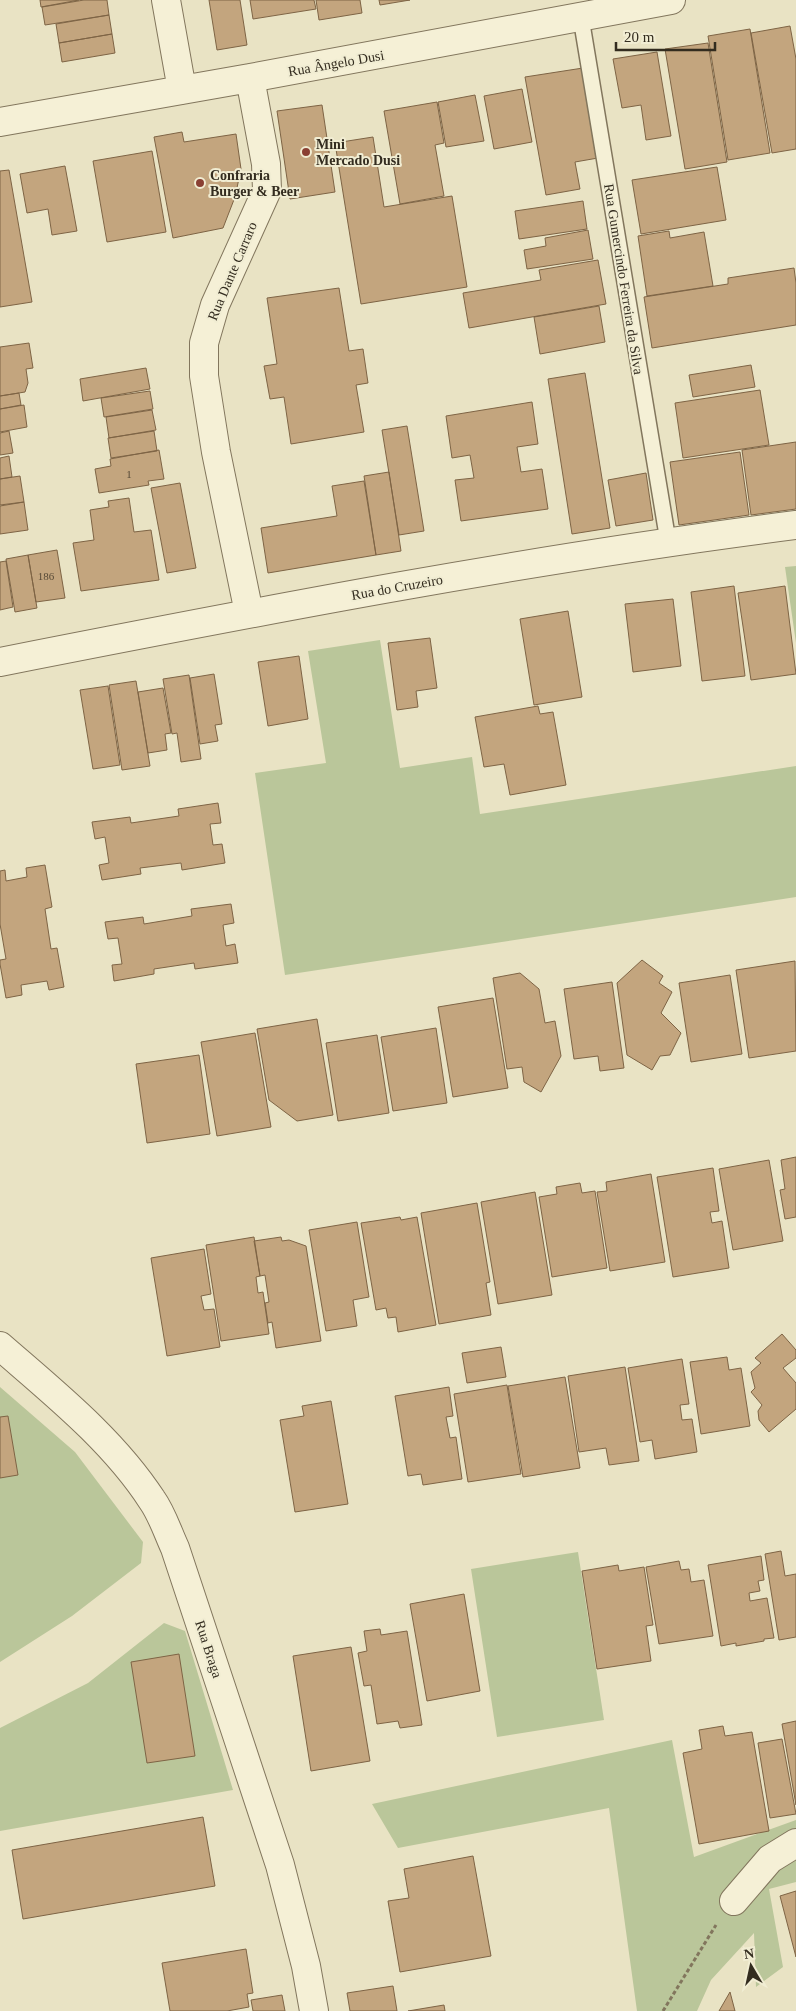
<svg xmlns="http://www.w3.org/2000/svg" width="796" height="2011" viewBox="0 0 796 2011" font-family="'Times New Roman',serif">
<rect width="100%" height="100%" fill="#e9e3c4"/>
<path fill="#bac69a" d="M796,566V643L785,567Z
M380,640L400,768L472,757L480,814L796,766V897L285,975L255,773L326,763L308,651Z
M0,1387L75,1452L143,1542L141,1563L72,1616L0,1662Z
M578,1552L604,1720L497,1737L471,1569Z
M164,1623L185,1631L233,1790L0,1831V1728L88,1683Z
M672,1740L694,1857L796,1820V1882L769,1889L783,1967L756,1987L754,1933L711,1980L697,2011H637L609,1808L398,1848L372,1804Z"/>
<path fill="#c3a57e" stroke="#7e6445" d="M40,0H79L41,7Z
M84,0H107L109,15L45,25L42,7Z
M209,0H240L247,45L217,50Z
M250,0H314L316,9L253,19Z
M316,0H360L362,13L319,20Z
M379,0H410L380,5Z
M109,15L112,34L59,43L56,24Z
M790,26L796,59V149L772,153L751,33Z
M750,29L770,153L728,160L708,36Z
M112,34L115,53L62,62L59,43Z
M708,43L727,162L685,169L665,49Z
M657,52L671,136L646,140L641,105L622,108L613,59Z
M583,68L598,158L575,162L580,189L546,195L525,77Z
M522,89L532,142L494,149L484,96Z
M475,95L484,141L446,147L438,102Z
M437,102L444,143L435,145L444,196L400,204L384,111Z
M322,105L335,192L290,199L277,111Z
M182,132L184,142L236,134L241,169L235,197L223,228L173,238L154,137Z
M373,137L384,207L452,196L467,287L361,304L335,143Z
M152,151L166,232L107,242L93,161Z
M65,166L77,231L52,235L48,209L27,213L20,174Z
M717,167L726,220L641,234L632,180Z
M9,170L32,302L0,307V171Z
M583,201L587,229L519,239L515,211Z
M588,230L593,259L527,269L524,250L546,246L545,238Z
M669,231L670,238L704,232L713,286L647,296L638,236Z
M598,260L606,304L469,328L463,293L541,280L539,270Z
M794,268L796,283V325L652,348L644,297L728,284V278Z
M339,288L349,351L363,349L368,383L356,385L364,432L291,444L284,397L270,399L264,366L277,364L267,298Z
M599,306L605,342L540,354L534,317Z
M29,343L33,368L26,369L28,383L25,392L0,396V347Z
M751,365L755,387L693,397L689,375Z
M146,368L150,389L83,401L80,379Z
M585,373L610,528L572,534L548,379Z
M760,390L769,445L683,458L675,403Z
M150,391L153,409L104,417L101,398Z
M19,393L21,405L0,409V396Z
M532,402L538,444L517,447L521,472L542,469L548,509L461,521L455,480L474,478L470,455L452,458L446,416Z
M24,405L27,427L0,432V409Z
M152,410L156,430L109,438L106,417Z
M407,426L424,531L399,535L382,430Z
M9,431L13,453L0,455V433Z
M154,431L157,451L111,458L108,438Z
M796,442V509L751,515L742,450Z
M159,450L164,479L148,481L149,485L99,493L95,469L111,466L110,459Z
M740,452L749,515L679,525L670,462Z
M9,456L12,477L0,479V458Z
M389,472L401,551L376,555L364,476Z
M646,473L653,520L616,526L608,480Z
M20,476L24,502L0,505V479Z
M364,481L376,555L268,573L261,528L337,516L332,486Z
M180,483L196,568L167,573L151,488Z
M129,498L134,532L151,530L159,580L81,591L73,543L94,540L90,510L109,507L108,501Z
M24,502L28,530L0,534V506Z
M57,550L65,598L36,602L28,555Z
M28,555L37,608L15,612L6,559Z
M6,561L13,607L0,610V562Z
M734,586L745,676L702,681L691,592Z
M785,586L796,674L751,680L738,593Z
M673,599L681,666L633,672L625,604Z
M568,611L582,697L534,705L520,619Z
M430,638L437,688L416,691L418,707L397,710L388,643Z
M299,656L308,719L268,726L258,662Z
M214,674L222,724L215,725L218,741L200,744L190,678Z
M189,675L201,759L181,762L177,733L172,734L163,679Z
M136,681L150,766L122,770L109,685Z
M108,686L120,765L93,769L80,690Z
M163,688L171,733L165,734L167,750L148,753L138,692Z
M538,706L540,714L553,712L566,785L510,795L504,764L484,767L475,717Z
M218,803L221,823L210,824L213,845L222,844L225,863L182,870L181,863L140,868L141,874L102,880L99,865L109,863L105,837L95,839L92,822L130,817L131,823L179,816L178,809Z
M45,865L52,907L45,909L51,949L57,948L64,987L49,990L47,981L21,985L22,995L6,998L0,964V960L6,959L0,924V871L5,870L6,881L27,877L26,868Z
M231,904L234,923L223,925L226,946L235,944L238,963L195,969L194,963L154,969V974L114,981L112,965L122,964L118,938L108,939L105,922L143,917L144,924L192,916L191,909Z
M642,960L663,976L659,983L672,992L661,1013L681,1033L670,1055L660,1056L652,1070L627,1055L617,983Z
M795,961L796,1051L749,1058L736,970Z
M520,973L539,989L545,1023L555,1021L561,1056L541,1092L524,1082L522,1067L507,1069L493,978Z
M730,975L742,1054L691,1062L679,983Z
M612,982L624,1068L600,1071L598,1056L574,1059L564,989Z
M493,998L508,1088L453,1097L438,1007Z
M317,1019L333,1115L297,1121L269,1100L257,1029Z
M436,1028L447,1103L393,1111L381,1037Z
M255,1033L271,1127L217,1136L201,1042Z
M377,1035L389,1113L338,1121L326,1043Z
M199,1055L210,1134L147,1143L136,1064Z
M796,1157V1217L785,1219L780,1190L785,1189L781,1160Z
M769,1160L783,1241L733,1250L719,1169Z
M713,1168L719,1211L710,1212L712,1223L722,1221L729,1268L673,1277L657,1177Z
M651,1174L665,1262L610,1271L597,1192L607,1191L606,1182Z
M580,1183L582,1193L595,1191L607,1268L552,1277L539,1197L557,1194L556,1187Z
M535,1192L552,1295L498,1304L481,1202Z
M477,1203L490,1282L486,1283L491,1315L439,1324L421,1213Z
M400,1217L401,1220L417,1217L436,1325L398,1332L396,1317L388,1318L386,1308L376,1310L361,1223Z
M357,1222L369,1297L353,1300L357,1326L326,1331L309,1230Z
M254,1237L260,1276L256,1277L258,1293L263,1292L269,1334L221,1341L206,1245Z
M281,1237L282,1241L289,1240L306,1246L321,1341L276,1348L272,1322L268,1323L265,1303L269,1302L265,1275L260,1276L254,1241Z
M204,1249L211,1294L201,1296L204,1310L214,1309L220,1347L167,1356L151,1258Z
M782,1334L796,1350V1358L783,1368L796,1383V1409L769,1432L759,1420L758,1411L762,1405L751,1392L755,1388L751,1372L761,1363L755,1358Z
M501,1347L506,1377L467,1383L462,1353Z
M727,1357L729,1370L741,1368L750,1426L701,1434L690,1362Z
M682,1359L689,1404L680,1405L682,1420L692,1419L697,1452L655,1459L652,1440L640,1442L628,1368Z
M625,1367L639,1461L609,1465L606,1448L579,1452L568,1376Z
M565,1377L580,1468L523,1477L508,1386Z
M507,1385L521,1474L468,1482L454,1394Z
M449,1387L453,1416L446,1417L450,1438L456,1437L462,1479L423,1485L421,1474L408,1476L395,1396Z
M331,1401L348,1504L295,1512L280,1420L304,1416L302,1406Z
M8,1416L18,1475L0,1478V1417Z
M781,1551L785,1576L796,1574V1637L779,1640L765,1554Z
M761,1556L764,1580L758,1581L760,1591L749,1593L750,1601L767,1598L774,1638L764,1639V1641L736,1646V1643L721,1646L708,1565Z
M679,1561L681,1570L689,1569L691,1582L704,1580L713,1636L659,1644L646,1567Z
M618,1565L619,1571L644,1567L653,1625L646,1626L651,1661L597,1669L582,1571Z
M464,1594L480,1691L427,1701L410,1604Z
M380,1629L381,1635L407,1631L422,1725L400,1728L398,1721L377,1724L371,1685L364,1686L358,1653L367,1651L364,1631Z
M351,1647L370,1761L311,1771L293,1656Z
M179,1654L195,1756L147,1763L131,1662Z
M796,1721V1805L782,1724Z
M723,1726L725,1736L752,1732L769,1831L699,1844L683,1753L702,1749L699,1730Z
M782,1739L796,1814L770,1818L758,1743Z
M203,1817L215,1886L23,1919L12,1850Z
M473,1856L491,1956L400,1972L388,1901L409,1898L404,1869Z
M796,1891V1957L780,1896Z
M246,1949L253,1993L247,1994L249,2007L227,2011H170L162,1963Z
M393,1986L397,2011H350L347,1993Z
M730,1992L735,2011H719Z
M282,1995L285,2011H253L251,2000Z
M444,2005L445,2011H408Z"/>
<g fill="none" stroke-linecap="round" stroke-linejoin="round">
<defs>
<path id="lane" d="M581,18L668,541"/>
<path id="street" d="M166,0L182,90
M0,122L250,78L671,0
M249,613L216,452L204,376V343L215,305L267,190L266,164L250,78
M0,662C264,610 529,559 796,525
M0,1346C54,1393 113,1440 152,1500C162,1514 168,1533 175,1548L280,1865L306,1966L314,2011
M734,1901L770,1859L796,1843"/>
</defs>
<use href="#lane" stroke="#82765d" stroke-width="18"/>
<use href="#street" stroke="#82765d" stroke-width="30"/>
<path stroke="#82765d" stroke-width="3" stroke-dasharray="4 2.5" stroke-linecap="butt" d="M663,2011L716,1925"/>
<use href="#lane" stroke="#f5f0d6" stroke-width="15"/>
<use href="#street" stroke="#f5f0d6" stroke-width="28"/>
</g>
<g fill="#8a4033" stroke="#f1edd3" stroke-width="2">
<circle cx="306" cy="152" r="5"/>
<circle cx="200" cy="183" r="5"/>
</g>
<g text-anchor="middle" stroke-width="4" stroke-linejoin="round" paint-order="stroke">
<g font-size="11" fill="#574a37">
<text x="129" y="478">1</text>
<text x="46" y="580">186</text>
</g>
<g font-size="14" fill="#332c1f" stroke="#f1edd3">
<text transform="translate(336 63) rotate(-10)" y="5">Rua Ângelo Dusi</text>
<text transform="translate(232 271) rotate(-67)" y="5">Rua Dante Carraro</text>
<text transform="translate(624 279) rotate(81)" y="5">Rua Gumercindo Ferreira da Silva</text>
<text transform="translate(397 587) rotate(-10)" y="5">Rua do Cruzeiro</text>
<text transform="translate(209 1649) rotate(72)" y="5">Rua Braga</text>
</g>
<g font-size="14" font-weight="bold" fill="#332c1f" stroke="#f1edd3" text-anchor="start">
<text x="316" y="149">Mini<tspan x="316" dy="16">Mercado Dusi</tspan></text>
<text x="210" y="180">Confraria<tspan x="210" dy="16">Burger &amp; Beer</tspan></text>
</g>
</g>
<g transform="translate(751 1966) rotate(351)" stroke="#f1edd3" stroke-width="4" paint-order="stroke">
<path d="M0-4L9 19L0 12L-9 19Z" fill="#332c1f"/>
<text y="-8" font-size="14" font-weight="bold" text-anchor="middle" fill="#332c1f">N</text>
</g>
<path d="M616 42v8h99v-8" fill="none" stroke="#332c1f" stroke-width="2.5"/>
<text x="624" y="42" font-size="15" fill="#332c1f" stroke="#f1edd3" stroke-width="4" paint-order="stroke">20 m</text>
</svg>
